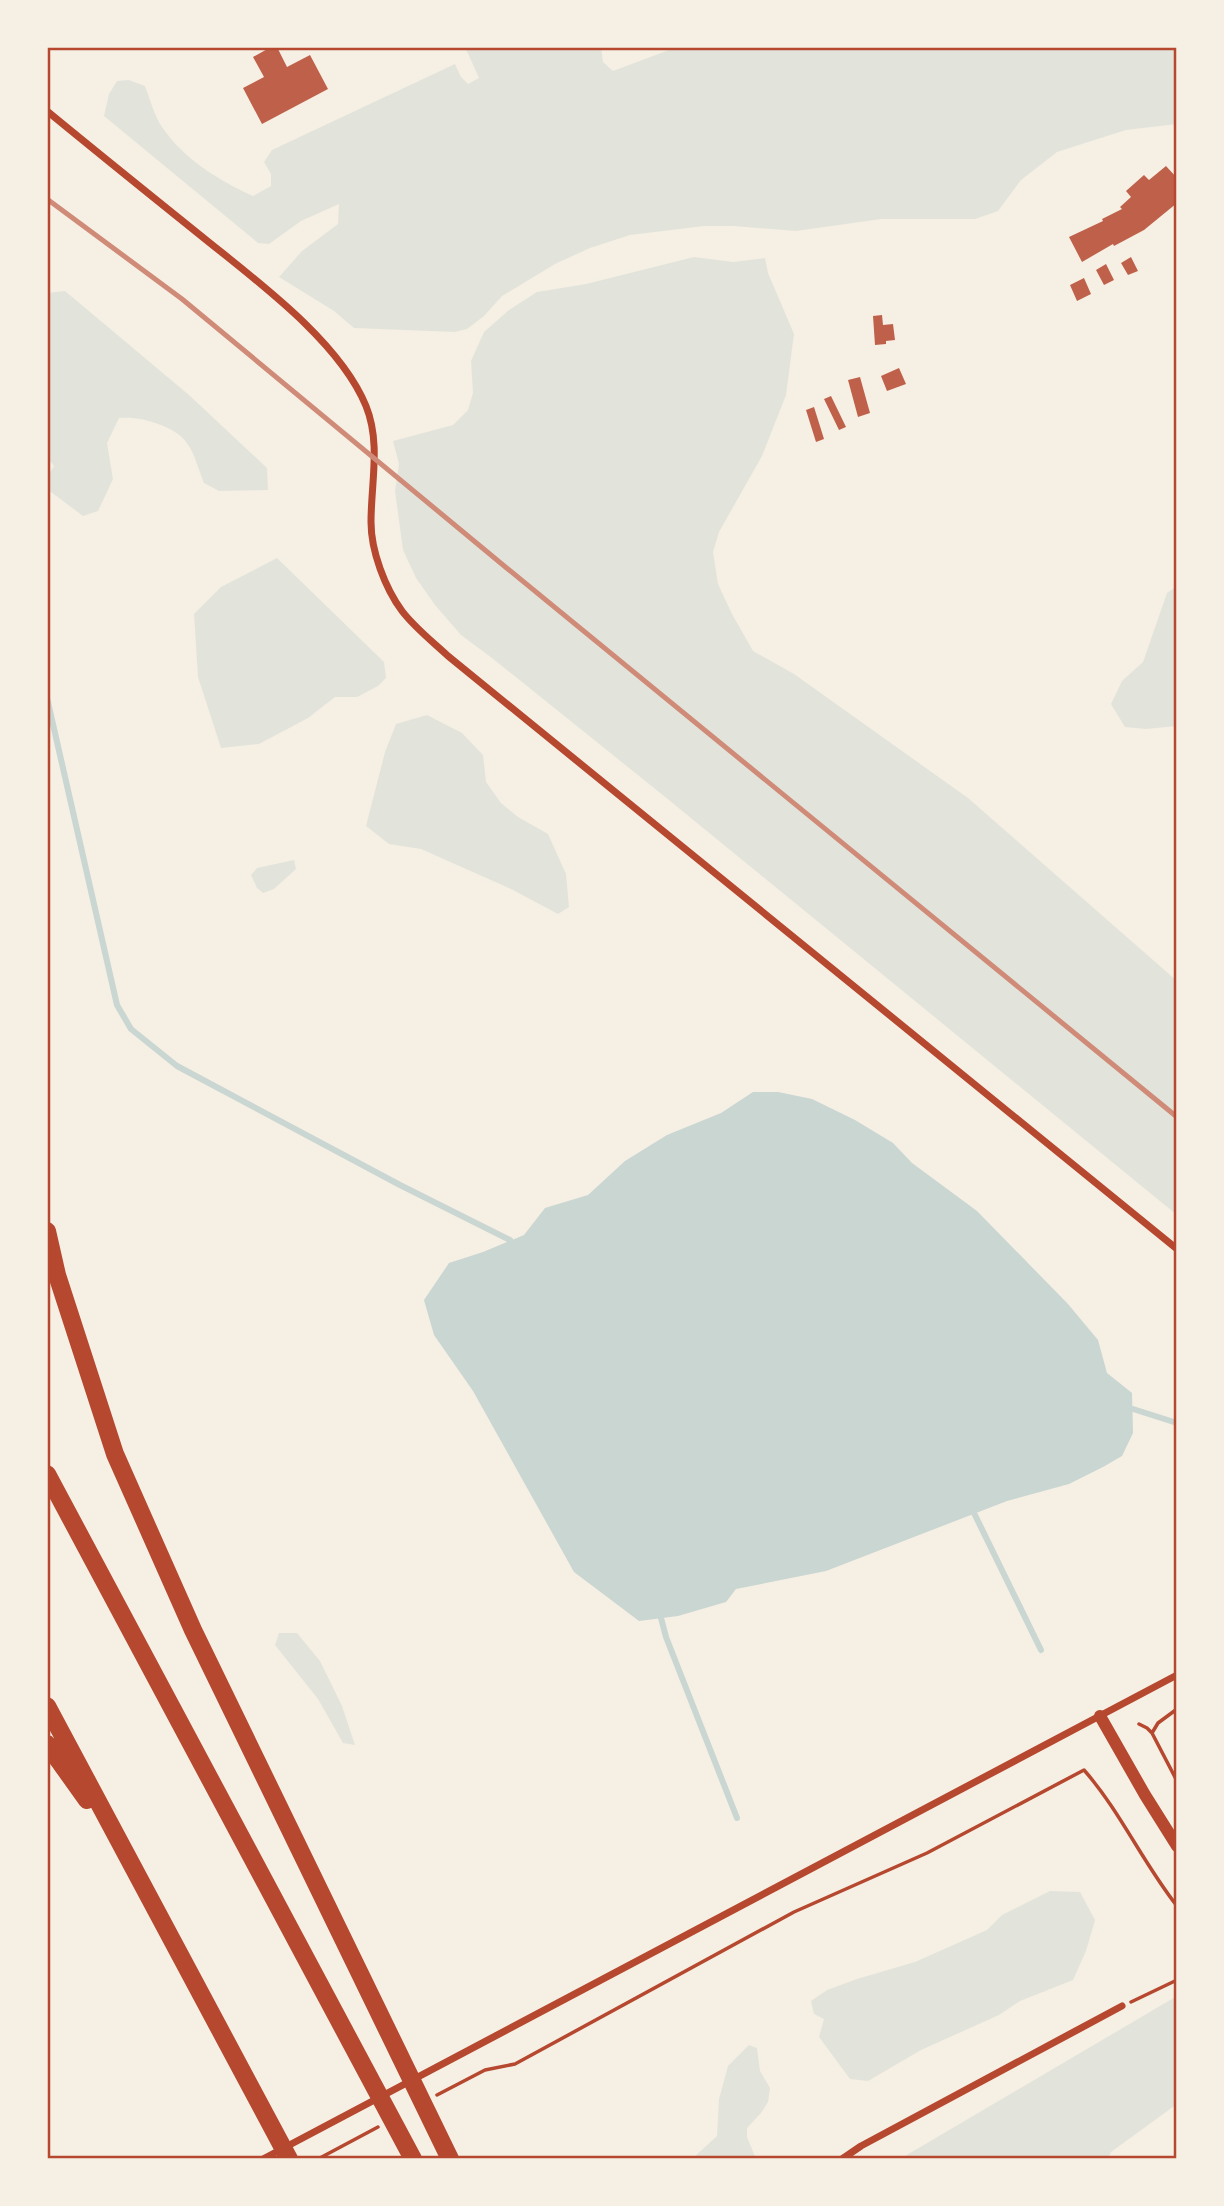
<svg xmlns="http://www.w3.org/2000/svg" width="1224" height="2206" viewBox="0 0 1224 2206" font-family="'Roboto Condensed',sans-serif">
<rect width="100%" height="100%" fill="#f6efe4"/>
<path fill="#e2e4dc" d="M465,47H601L603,62L613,71L677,47H1177V124L1126,130L1057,152L1021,180L998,211L975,219H881L796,231L733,226H704L630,235L590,248L555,264L502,296L484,316L467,329L455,332L354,328L334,311L279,277L302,251L338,224L339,204L301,221L269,244L258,243L104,116L109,94L117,81L129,80L145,86C150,99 154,115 162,127C184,159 218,180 253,196L271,186V174L264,162L272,150L455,64L461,77L468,84L479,78Z
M694,257L733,262L765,258L768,273L794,334L786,395L762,456L719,532L713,552L718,584L732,614L753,651L794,674L968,798L1177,981V1215L664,796L492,658L461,635L435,605L416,578L403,550L395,491L399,464L393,441L453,425L468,410L473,393L471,361L484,332L509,310L537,292L586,284Z
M65,291L189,395L267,468L268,490L219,491L204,483C192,452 192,436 158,424C144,419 134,417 119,418L107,443L113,479L98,511L83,516L47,489V477L54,466L47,457V293Z
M277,558L384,662L386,678L378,686L357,697H335L308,718L259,744L221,748L198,677L194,614L221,587Z
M1177,586V726L1146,729L1125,727L1111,704L1122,681L1143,662L1167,593Z
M427,715L462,733L483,755L486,782L501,803L518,817L548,834L566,874L569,907L558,914L511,889L421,849L389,844L366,826L385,752L396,724Z
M294,860L296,869L274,889L263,893L257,888L251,875L257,868Z
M279,1633H297L320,1661L342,1706L355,1745L343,1743L318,1699L275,1645Z
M1050,1891L1080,1892L1095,1920L1086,1951L1073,1980L1020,2001L999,2015L921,2050L868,2081L850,2079L819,2037L824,2019L814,2014L811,2001L827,1990L857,1979L915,1962L987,1930L1002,1915Z
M1177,1996V2104L1111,2152L1108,2159H900Z
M749,2045L757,2048L760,2071L770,2088L768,2102L761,2113L747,2128V2137L756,2159H692L717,2136L719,2099L728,2066Z"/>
<path fill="#c9d6d2" d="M753,1092H778L812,1099L855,1120L893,1143L912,1163L977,1211L1068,1304L1098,1340L1107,1373L1132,1393L1133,1433L1122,1456L1103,1467L1069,1484L1007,1501L826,1571L736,1589L726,1602L678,1616L639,1621L574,1572L473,1391L434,1335L424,1300L449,1263L483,1252L524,1235L545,1208L588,1195L625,1161L667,1135L721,1113Z"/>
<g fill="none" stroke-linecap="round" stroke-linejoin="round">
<path stroke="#c9d6d2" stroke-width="6" d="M47,698L117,1005L131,1029L177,1066L192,1074L400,1185L510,1240
M1133,1409L1177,1423
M974,1513L1041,1650
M661,1618L666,1637L737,1818"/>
</g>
<path fill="#bf614a" d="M271,47H277L287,67L310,55L328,89L262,124L243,88L264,77L253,57Z
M1166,166L1177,178V203L1144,230L1114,246L1113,244L1082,262L1069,237L1103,221L1102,219L1122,209L1120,207L1131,197L1126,191L1144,175L1149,180Z
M1131,257L1138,271L1128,275L1121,263Z
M1106,264L1114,280L1104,285L1096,270Z
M1084,278L1091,294L1077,301L1070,285Z
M882,315L883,325L893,324L895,340L886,341V344L875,345L873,316Z
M899,368L906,384L887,391L881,376Z
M860,377L870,413L858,417L848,380Z
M831,396L846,427L839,430L824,399Z
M814,407L824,439L816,442L806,410Z"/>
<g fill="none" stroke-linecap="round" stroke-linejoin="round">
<path stroke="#b5482f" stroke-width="3.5" d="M1139,1724L1147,1728L1152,1733L1158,1723L1177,1709
M1152,1733L1177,1781
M1131,2002L1177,1980
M437,2095L485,2070L515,2064L794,1912L927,1853L1084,1770C1120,1811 1143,1863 1177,1906
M318,2159L378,2127"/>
<path stroke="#b5482f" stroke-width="7" d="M47,111C98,153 149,194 200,235C254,279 339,340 366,406C381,443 371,483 371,522C371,551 385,588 402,611C415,628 433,642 448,656L1177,1249
M263,2159L1177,1675
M842,2159L861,2146L1122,2006"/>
<path stroke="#b5482f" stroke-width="12" d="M1100,1716L1145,1795L1177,1846"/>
<path stroke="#b5482f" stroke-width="18" d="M47,1231L57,1275L115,1454L193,1630L450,2159
M47,1474L413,2159
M47,1706L289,2159
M47,1744L87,1800"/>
<path stroke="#cf8b77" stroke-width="5" d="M47,199L182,299L503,565L1177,1117"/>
</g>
<rect width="1224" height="2206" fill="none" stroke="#f6efe4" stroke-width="98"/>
<rect x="49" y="49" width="1126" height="2108" fill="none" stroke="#b5482f" stroke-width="2.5"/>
</svg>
